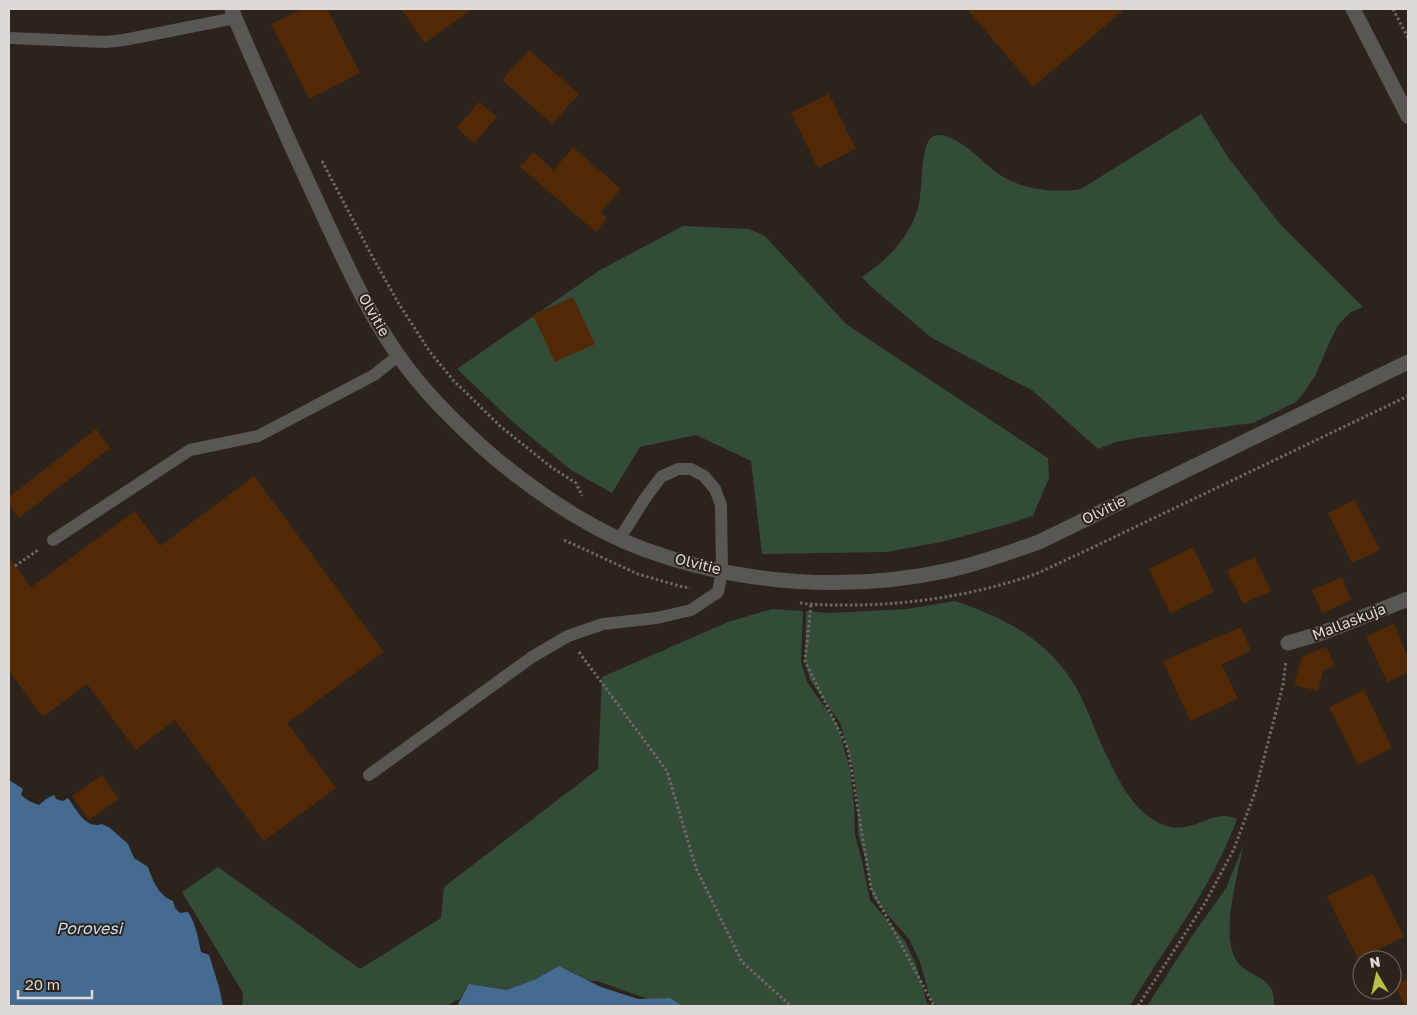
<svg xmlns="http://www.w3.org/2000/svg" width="1417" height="1015" viewBox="0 0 1417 1015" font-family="'Golos Text',sans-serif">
<rect width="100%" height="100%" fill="#2c231c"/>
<path fill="#324c37" d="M1201,114L1228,157L1279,223L1363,307L1351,312L1339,324L1331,339L1315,376L1305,391L1296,402L1253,423L1136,438L1116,442L1098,449L1033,391L932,338L870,286L862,277C888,259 909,238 918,208C923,191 920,147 931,138C942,128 965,146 974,153C982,160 989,167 997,173C1022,190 1052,193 1081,189Z
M683,226L749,229L765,236L846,324L1048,458L1049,478L1033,516L1001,526L942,542L886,552L762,554L751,461L696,435L640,447L612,493L571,470L514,423L457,369L600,270Z
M955,601C1007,619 1050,640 1078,691C1090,713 1097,738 1109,760C1119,781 1131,805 1151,818C1189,845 1209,805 1237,819C1212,888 1167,944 1130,1006H938L931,1001L920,962L909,939L873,898L866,861L858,834V802L853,768L840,723L810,680L805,661L806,611L828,613L907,609Z
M772,609L803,611L801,662L807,682L837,724L850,769L854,803L855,835L862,861L870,900L905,941L916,964L927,1003L932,1006H683L670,998L648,999L597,981H590L559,966L536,979L507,990L469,984L460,999L455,1001L448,1006H242L243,993L182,892L218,867L360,969L441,918L444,887L598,769L602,677L728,622Z
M1243,846C1238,875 1222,928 1234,956C1245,981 1276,971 1274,1006H1147L1188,942L1226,888Z"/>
<path fill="#466b91" d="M9,780L23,789L21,795C27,800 32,803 39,805L46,799L54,795L56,799L63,801L68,798C76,809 86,830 102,824L110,828L128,844L134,858L148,867C153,881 158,895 173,901L175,908L180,913L188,912C196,924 198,938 201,952L209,955L219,987L223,1006H9Z
M559,966L601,987L638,999L670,998L683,1006H457L469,984L507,990L536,979Z"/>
<path fill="#512907" d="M302,9H327L360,73L309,99L271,24Z
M401,9H472L425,43Z
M967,9H1125L1033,87Z
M529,50L579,94L552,124L502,80Z
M829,94L856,149L818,168L791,113Z
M479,102L497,117L474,143L457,128Z
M573,147L621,189L601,213L607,218L596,232L520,167L533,152L554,170Z
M573,297L595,344L555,362L533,315Z
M96,429L110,448L19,518L9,505V497Z
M254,476L384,652L287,723L336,788L264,841L175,720L136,750L87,684L43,717L9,671V557L31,587L135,511L160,546Z
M1355,500L1380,550L1352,563L1328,513Z
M1193,547L1214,592L1170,613L1149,569Z
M1255,557L1271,591L1243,604L1227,570Z
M1342,577L1351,600L1322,613L1312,590Z
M1394,624L1408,658V673L1387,682L1366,636Z
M1241,627L1251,651L1222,664L1238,699L1190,721L1163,661Z
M1327,647L1335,666L1323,671L1318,691L1294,685L1302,656Z
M1364,690L1392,748L1358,765L1329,707Z
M102,775L119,799L89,820L72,796Z
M1373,874L1404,937L1358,959L1327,896Z
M1408,978V1006H1405L1395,985Z"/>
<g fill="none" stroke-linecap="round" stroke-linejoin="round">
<path stroke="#706862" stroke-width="3" stroke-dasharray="2.5 2.5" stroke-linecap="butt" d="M1393,9L1408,38
M322,161L373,258L399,304L430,352L454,381L500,426L551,467L576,483L582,496
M564,540L638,574L683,587L690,588
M15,566L38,550
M800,603C814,605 828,605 842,605C904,606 968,596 1027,577C1045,571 1062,561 1079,554L1408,396
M811,605L805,661L848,749L871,888L934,1006
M579,652L667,771L696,868L742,962L791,1006
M1138,1006L1205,903L1234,849L1255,792L1283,685L1286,661"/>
<path stroke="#595752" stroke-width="12" d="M9,38L105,42L124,40L235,18
M53,540L190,450L258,436L374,375L398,356
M369,775L532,657L568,636L603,624L657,618L691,610L718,592L722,571L721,505L715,489L704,476L691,469H678L661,477L646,497L620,538"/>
<path stroke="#595752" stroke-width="15" d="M232,9L235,18C264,86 294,153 325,219C347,266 368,313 398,355C425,394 460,428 496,459C541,496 591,530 646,550C742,585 851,592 950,570C981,563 1010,552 1039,542L1408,362
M1353,9L1408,116
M1288,643L1322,633L1408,599"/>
</g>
<g text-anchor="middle" stroke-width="4" stroke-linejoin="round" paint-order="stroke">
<g font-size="15" fill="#dfd9d5" stroke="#2c231c">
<text transform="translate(374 315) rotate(60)" y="5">Olvitie</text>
<text transform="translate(1104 510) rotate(-26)" y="5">Olvitie</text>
<text transform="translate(698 564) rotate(14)" y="5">Olvitie</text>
<text transform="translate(1349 622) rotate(-21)" y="5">Mallaskuja</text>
</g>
<g font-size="16" font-style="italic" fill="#c7def6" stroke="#2c231c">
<text x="89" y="934">Porovesi</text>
</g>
</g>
<rect width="1417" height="1015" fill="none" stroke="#dfd9d5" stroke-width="20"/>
<g transform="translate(1377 975) rotate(351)"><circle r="24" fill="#2c231c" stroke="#746c66"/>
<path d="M0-4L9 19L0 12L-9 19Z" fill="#b7c148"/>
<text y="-8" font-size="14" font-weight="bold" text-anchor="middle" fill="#dfd9d5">N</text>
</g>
<path d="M18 990v8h74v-8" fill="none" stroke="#dfd9d5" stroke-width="2.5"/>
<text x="25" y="990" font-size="15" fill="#dfd9d5" stroke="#2c231c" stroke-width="4" paint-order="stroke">20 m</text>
</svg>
